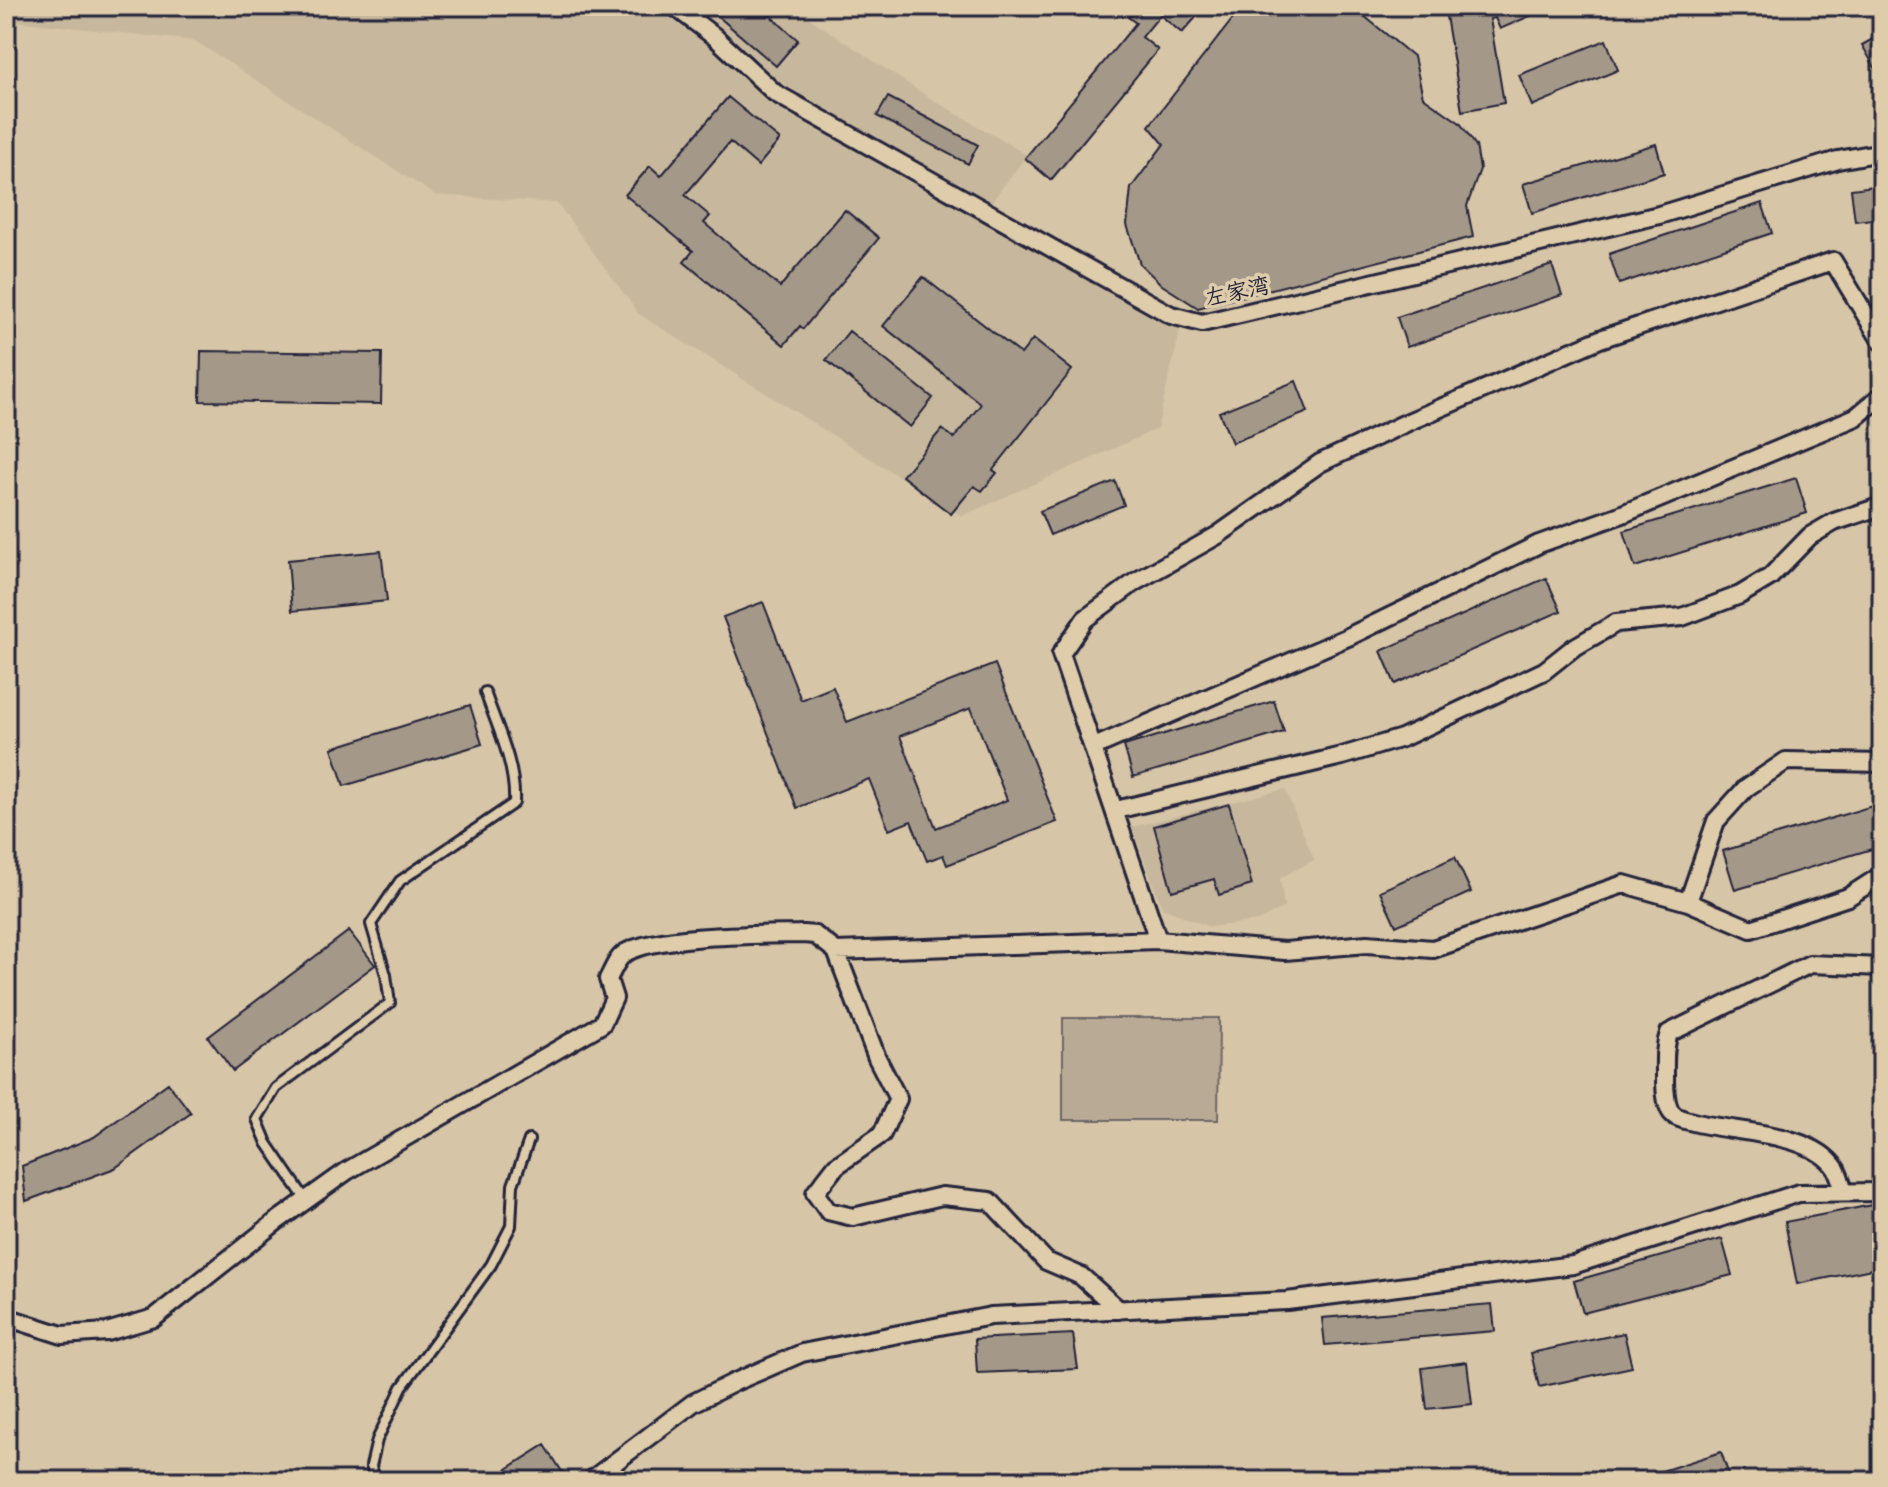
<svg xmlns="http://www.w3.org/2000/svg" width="1888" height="1487" viewBox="0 0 1888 1487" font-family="Pangolin,'LXGW WenKai TC',sans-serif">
<rect width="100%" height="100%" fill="#d6c5a6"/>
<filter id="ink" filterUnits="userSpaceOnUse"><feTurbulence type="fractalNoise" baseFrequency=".0125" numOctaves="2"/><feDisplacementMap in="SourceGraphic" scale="16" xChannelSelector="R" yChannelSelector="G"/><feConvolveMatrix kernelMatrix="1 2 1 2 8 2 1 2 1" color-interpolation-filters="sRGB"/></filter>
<g filter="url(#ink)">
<path fill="#c7b89d" d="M6,6H791L925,95L1027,155L989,205L1180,331L1157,429L962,516L639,314L557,203L435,195L195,41L6,20Z
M1285,789L1314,860L1280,878L1284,907L1258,921L1210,927L1162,908L1132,827Z"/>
<path fill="#b8aa94" stroke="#6d6668" stroke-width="2" d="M1063,1018H1219L1218,1120H1063Z"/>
<path fill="#a49888" stroke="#22223b" stroke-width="2" fill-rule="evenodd" d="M706,6H759L798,40L776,66Z
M1137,6H1187L1198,15L1182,33L1160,15L1142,37L1158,50L1051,180L1025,158L1136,23L1128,17Z
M1243,6H1352L1414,57L1423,97L1460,123L1476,146L1480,169L1467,206L1473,237L1198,308L1162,285L1140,264L1127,225L1131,188L1164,144L1149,126Z
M1470,6H1553L1500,29L1495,18L1490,19L1504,103L1462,111L1445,10Z
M1882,34V80L1862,45Z
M1606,40L1618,70L1532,106L1519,75Z
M728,97L780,140L758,166L730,142L685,195L710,216L704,223L780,287L845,210L879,238L803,329L800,326L784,345L684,262L693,251L625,195L650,166L661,176Z
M888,97L978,145L968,164L877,116Z
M1656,144L1664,173L1532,213L1523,184Z
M1882,185V218L1855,221L1851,189Z
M1762,203L1772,233L1619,284L1609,254Z
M1552,265L1562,295L1407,347L1397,317Z
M923,277L1021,354L1033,339L1072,370L993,470L997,473L982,491L974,486L951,514L902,476L942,429L954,438L981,404L883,326Z
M849,331L933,398L910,427L826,360Z
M201,351L382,353L381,404L200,401Z
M1296,381L1308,412L1232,443L1219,412Z
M1796,478L1807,513L1635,567L1624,531Z
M1115,481L1124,505L1050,535L1040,511Z
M381,551L387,601L292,611L288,560Z
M1546,578L1561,611L1395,684L1381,651Z
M763,602L801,700L833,687L847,722L995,664L1057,822L947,865L943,855L927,861L911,821L889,830L869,779L797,808L723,617ZM971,708L1007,800L936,828L900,736Z
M1274,701L1284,732L1133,777L1124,746Z
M470,705L482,744L344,786L332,748Z
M1882,803V846L1735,890L1723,851Z
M1229,804L1252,885L1219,895L1214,879L1172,891L1154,826Z
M1455,857L1471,892L1396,926L1380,891Z
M349,931L375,965L233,1071L208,1037Z
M168,1083L191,1113L115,1168L26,1201L22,1166L94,1137Z
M1872,1205L1882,1267L1797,1284L1785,1222Z
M1722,1239L1732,1275L1583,1313L1574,1281Z
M1492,1304L1495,1331L1325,1345L1322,1318Z
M1624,1333L1632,1367L1539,1387L1531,1353Z
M1073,1334L1078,1369L977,1373L975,1339Z
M1467,1362L1472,1404L1427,1409L1422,1368Z
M545,1445L568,1481H488Z
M1721,1452L1731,1481H1640V1478Z"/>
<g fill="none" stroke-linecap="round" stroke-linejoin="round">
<defs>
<path id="service" d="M306,1200L267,1143L257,1119L276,1088L390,1003L386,975L371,924L400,881L514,803C516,765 497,727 485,692
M375,1481L371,1466L377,1440L402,1387L491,1265L511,1226L513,1185L529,1140"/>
<path id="minor" d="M674,6L715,37L775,93L1171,315L1202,323L1659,215L1838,160L1882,152
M1094,747L1348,637L1539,544L1620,515L1856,417L1882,395
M1116,810L1342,756L1402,738L1544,671L1573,648L1616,623L1682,617L1740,595L1770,577L1810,536L1834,522L1882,506
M1688,902L1716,821L1746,788L1786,761L1882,763
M1158,940L1061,654L1085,619L1135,582L1218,535L1320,463L1408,422L1600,339L1833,261L1882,342
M836,951L1158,940L1285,951L1367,944L1433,949L1624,884L1688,902L1751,929L1848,897L1882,875
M1844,1192C1842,1185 1840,1176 1836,1169C1812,1131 1733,1133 1693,1122C1686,1120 1676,1119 1671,1112C1665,1103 1665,1086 1665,1076C1665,1061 1664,1047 1669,1033L1810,964L1882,967
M6,1317L62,1335L107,1332L154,1318L277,1221L347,1171L602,1024L614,998L608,979C613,970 617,958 625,953C657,934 762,935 803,934L815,935L836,951L877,1058L898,1099L882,1134L836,1166L815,1193L828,1211L853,1217L942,1196L990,1201L1046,1261L1081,1276L1119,1310
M590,1481L693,1403L735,1382L802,1353L991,1316L1287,1301L1573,1265L1799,1193L1882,1192"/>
</defs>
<use href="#service" stroke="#22223b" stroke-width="14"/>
<use href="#minor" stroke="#22223b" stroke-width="22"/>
<use href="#service" stroke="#deccaa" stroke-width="8"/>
<use href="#minor" stroke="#deccaa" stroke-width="16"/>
</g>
</g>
<g text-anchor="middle" stroke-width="7" stroke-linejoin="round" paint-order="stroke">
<g font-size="22" fill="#22223b" stroke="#deccaa">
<text transform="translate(1237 291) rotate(-12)" y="8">左家湾</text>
</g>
</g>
<rect width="1888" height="1487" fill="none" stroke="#deccaa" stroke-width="32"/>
<rect x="16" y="16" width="1856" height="1455" fill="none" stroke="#22223b" stroke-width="3" filter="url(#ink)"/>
</svg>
